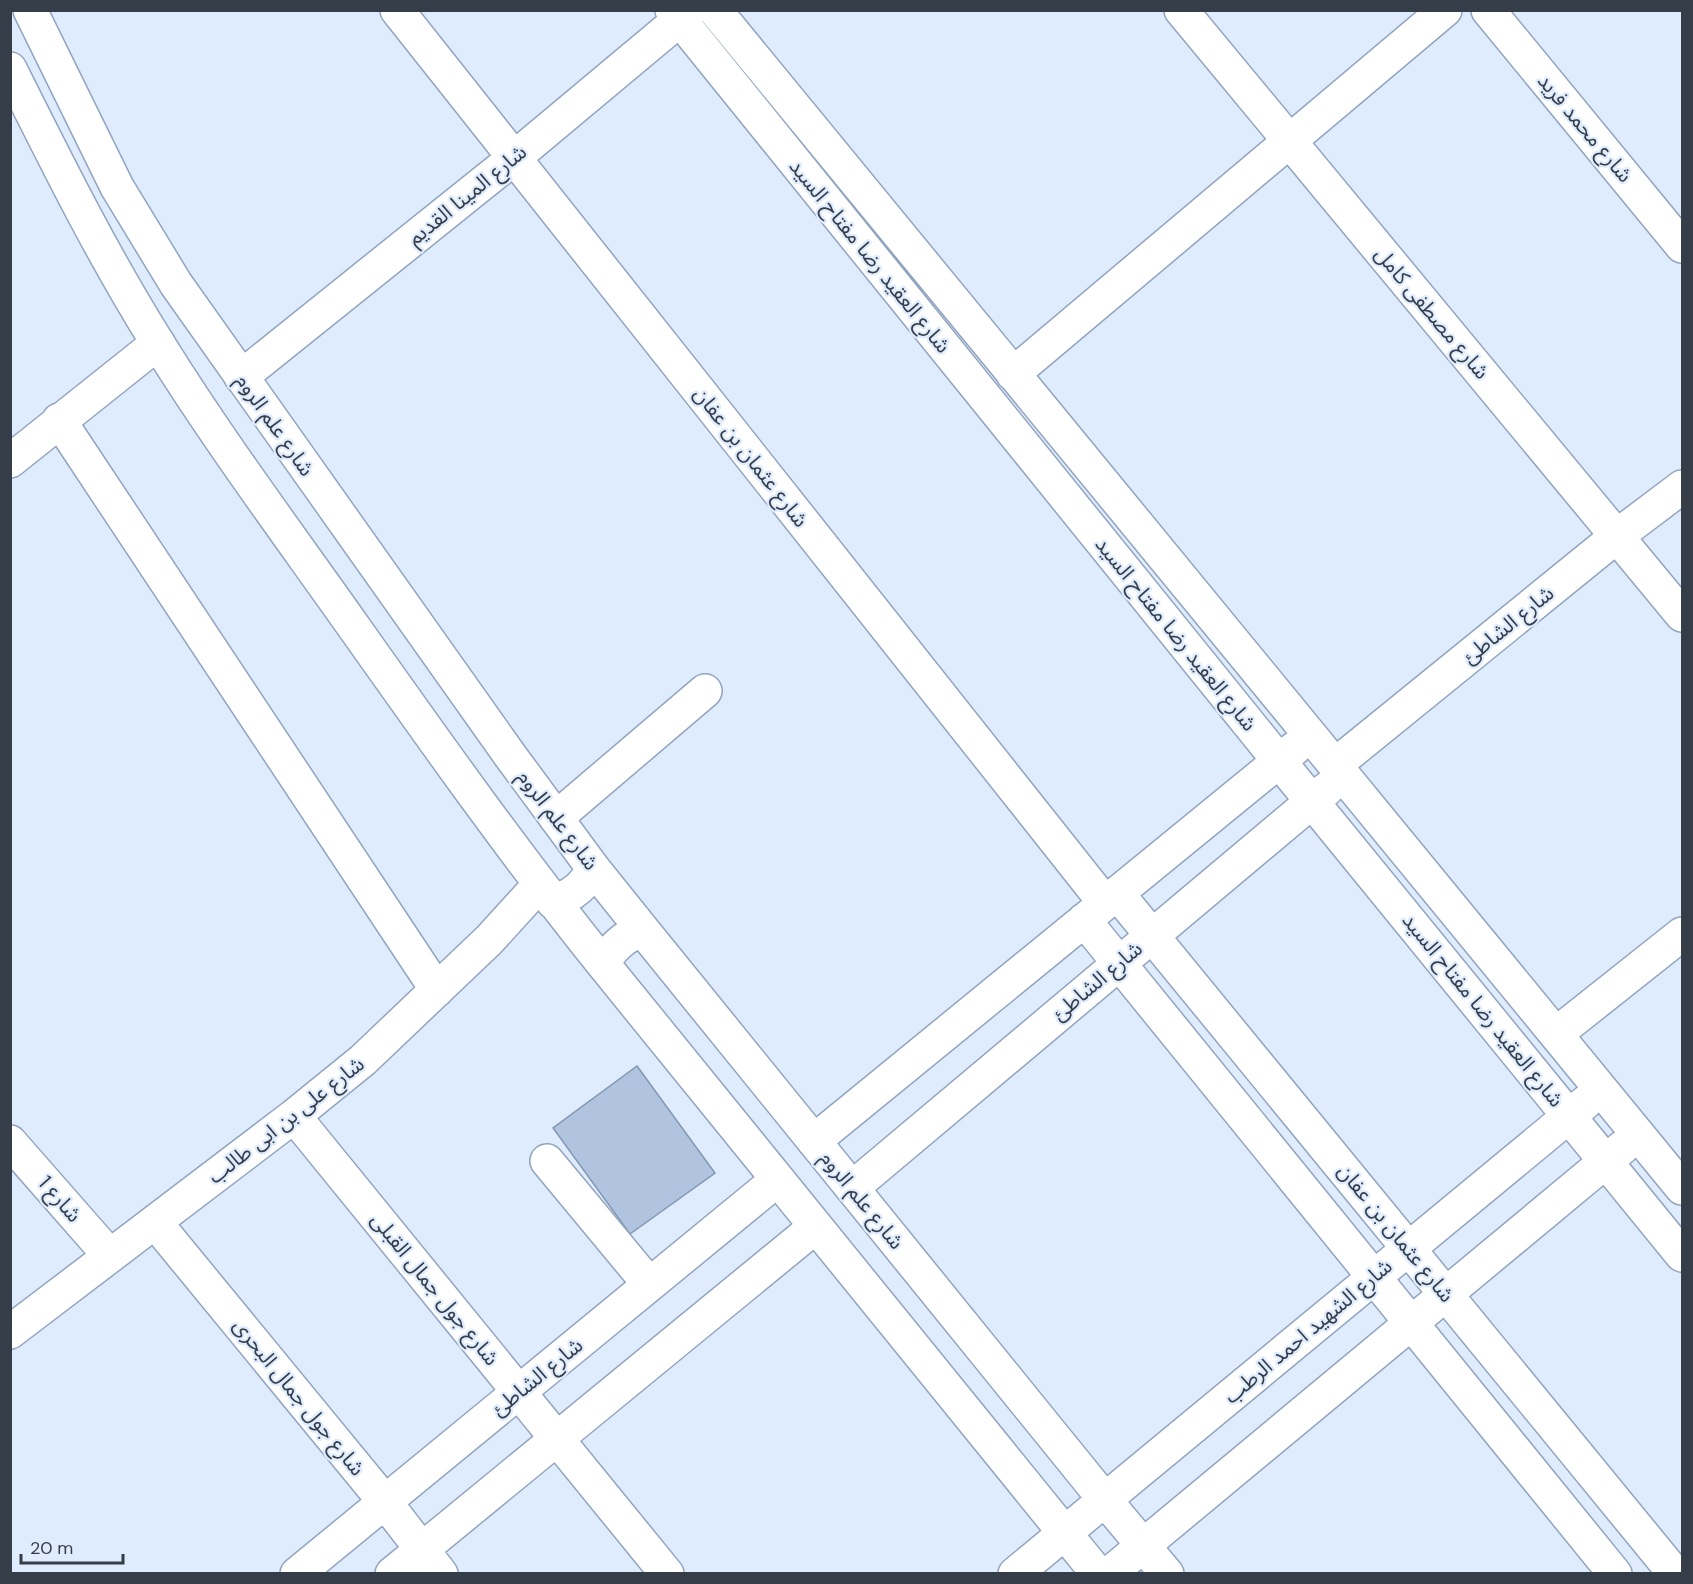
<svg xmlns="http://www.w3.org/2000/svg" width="1693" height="1584" viewBox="0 0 1693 1584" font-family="'DM Sans','Noto Sans Arabic',sans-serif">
<rect width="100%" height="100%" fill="#dfecfd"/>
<path fill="#b0c4e0" stroke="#8497b2" stroke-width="1.5" d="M637,1066L715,1173L630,1234L553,1128Z"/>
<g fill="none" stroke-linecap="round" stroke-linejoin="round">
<defs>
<path id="minor" d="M397,10L1105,903
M672,10L1279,761L1682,1255
M715,10L1682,1188
M1181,10L1682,615
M1488,10L1682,246
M1013,374L1445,10
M241,377L514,158L691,10
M59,420L437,990
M10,461L158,343
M1335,765L1617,536L1682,487
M556,818L705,691
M1117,893L1675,1574
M1084,920L1615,1574
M1556,1034L1682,934
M294,1116L667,1574
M814,1141L1295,748
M10,1142L110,1256
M547,1161L649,1284
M852,1188L1328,788
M155,1222L385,1502L441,1574
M10,1332L294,1116L363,1060L489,940L540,884
M297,1574L777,1180
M392,1574L815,1227
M1015,1574L1586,1102
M1109,1574L1623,1147"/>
<path id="tertiary" d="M30,10L117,187L176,284L509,754L593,868L642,929L1105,1500L1167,1574
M10,69C57,163 103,256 159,345C220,443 289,535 356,630C436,743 516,856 603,964L1098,1574
M553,902C572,896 585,886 593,868
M603,964C612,947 624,937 642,929"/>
</defs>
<use href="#minor" stroke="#91a4c0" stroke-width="36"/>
<use href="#tertiary" stroke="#91a4c0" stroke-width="36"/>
<use href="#minor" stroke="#fff" stroke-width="33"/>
<use href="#tertiary" stroke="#fff" stroke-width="33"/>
</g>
<g text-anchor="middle" stroke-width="4.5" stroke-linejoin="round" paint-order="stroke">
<g font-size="21" fill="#353d49" stroke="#dfecfd">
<text transform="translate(1585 128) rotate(50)" y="7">شارع محمد فريد</text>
<text transform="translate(467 195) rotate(-39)" y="7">شارع المينا القديم</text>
<text transform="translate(870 256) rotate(51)" y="7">شارع العقيد رضا مفتاح السيد</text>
<text transform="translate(1432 313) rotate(50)" y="7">شارع مصطفى كامل</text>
<text transform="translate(275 425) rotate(55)" y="7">شارع علم الروم</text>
<text transform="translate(751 457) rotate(52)" y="7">شارع عثمان بن عفان</text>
<text transform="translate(1508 625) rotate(-39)" y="7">شارع الشاطئ</text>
<text transform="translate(1176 634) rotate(51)" y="7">شارع العقيد رضا مفتاح السيد</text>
<text transform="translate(558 820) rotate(53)" y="7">شارع علم الروم</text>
<text transform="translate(1097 981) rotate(-40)" y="7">شارع الشاطئ</text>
<text transform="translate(1483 1010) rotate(51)" y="7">شارع العقيد رضا مفتاح السيد</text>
<text transform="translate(286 1120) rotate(-38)" y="7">شارع على بن ابى طالب</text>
<text transform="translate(60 1199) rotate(49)" y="7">شارع 1</text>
<text transform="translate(862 1200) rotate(51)" y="7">شارع علم الروم</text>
<text transform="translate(1396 1233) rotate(51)" y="7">شارع عثمان بن عفان</text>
<text transform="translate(435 1289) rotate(51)" y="7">شارع جول جمال القبلى</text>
<text transform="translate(1308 1331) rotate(-40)" y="7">شارع الشهيد احمد الرطب</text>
<text transform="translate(537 1377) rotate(-39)" y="7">شارع الشاطئ</text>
<text transform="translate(299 1397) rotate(51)" y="7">شارع جول جمال البحرى</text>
</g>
</g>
<rect width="1693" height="1584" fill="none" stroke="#353d49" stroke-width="24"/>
<path d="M21 1554v9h102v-9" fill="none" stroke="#353d49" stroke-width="3"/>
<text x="30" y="1554" font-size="18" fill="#353d49" stroke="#dfecfd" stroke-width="4.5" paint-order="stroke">20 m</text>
</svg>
